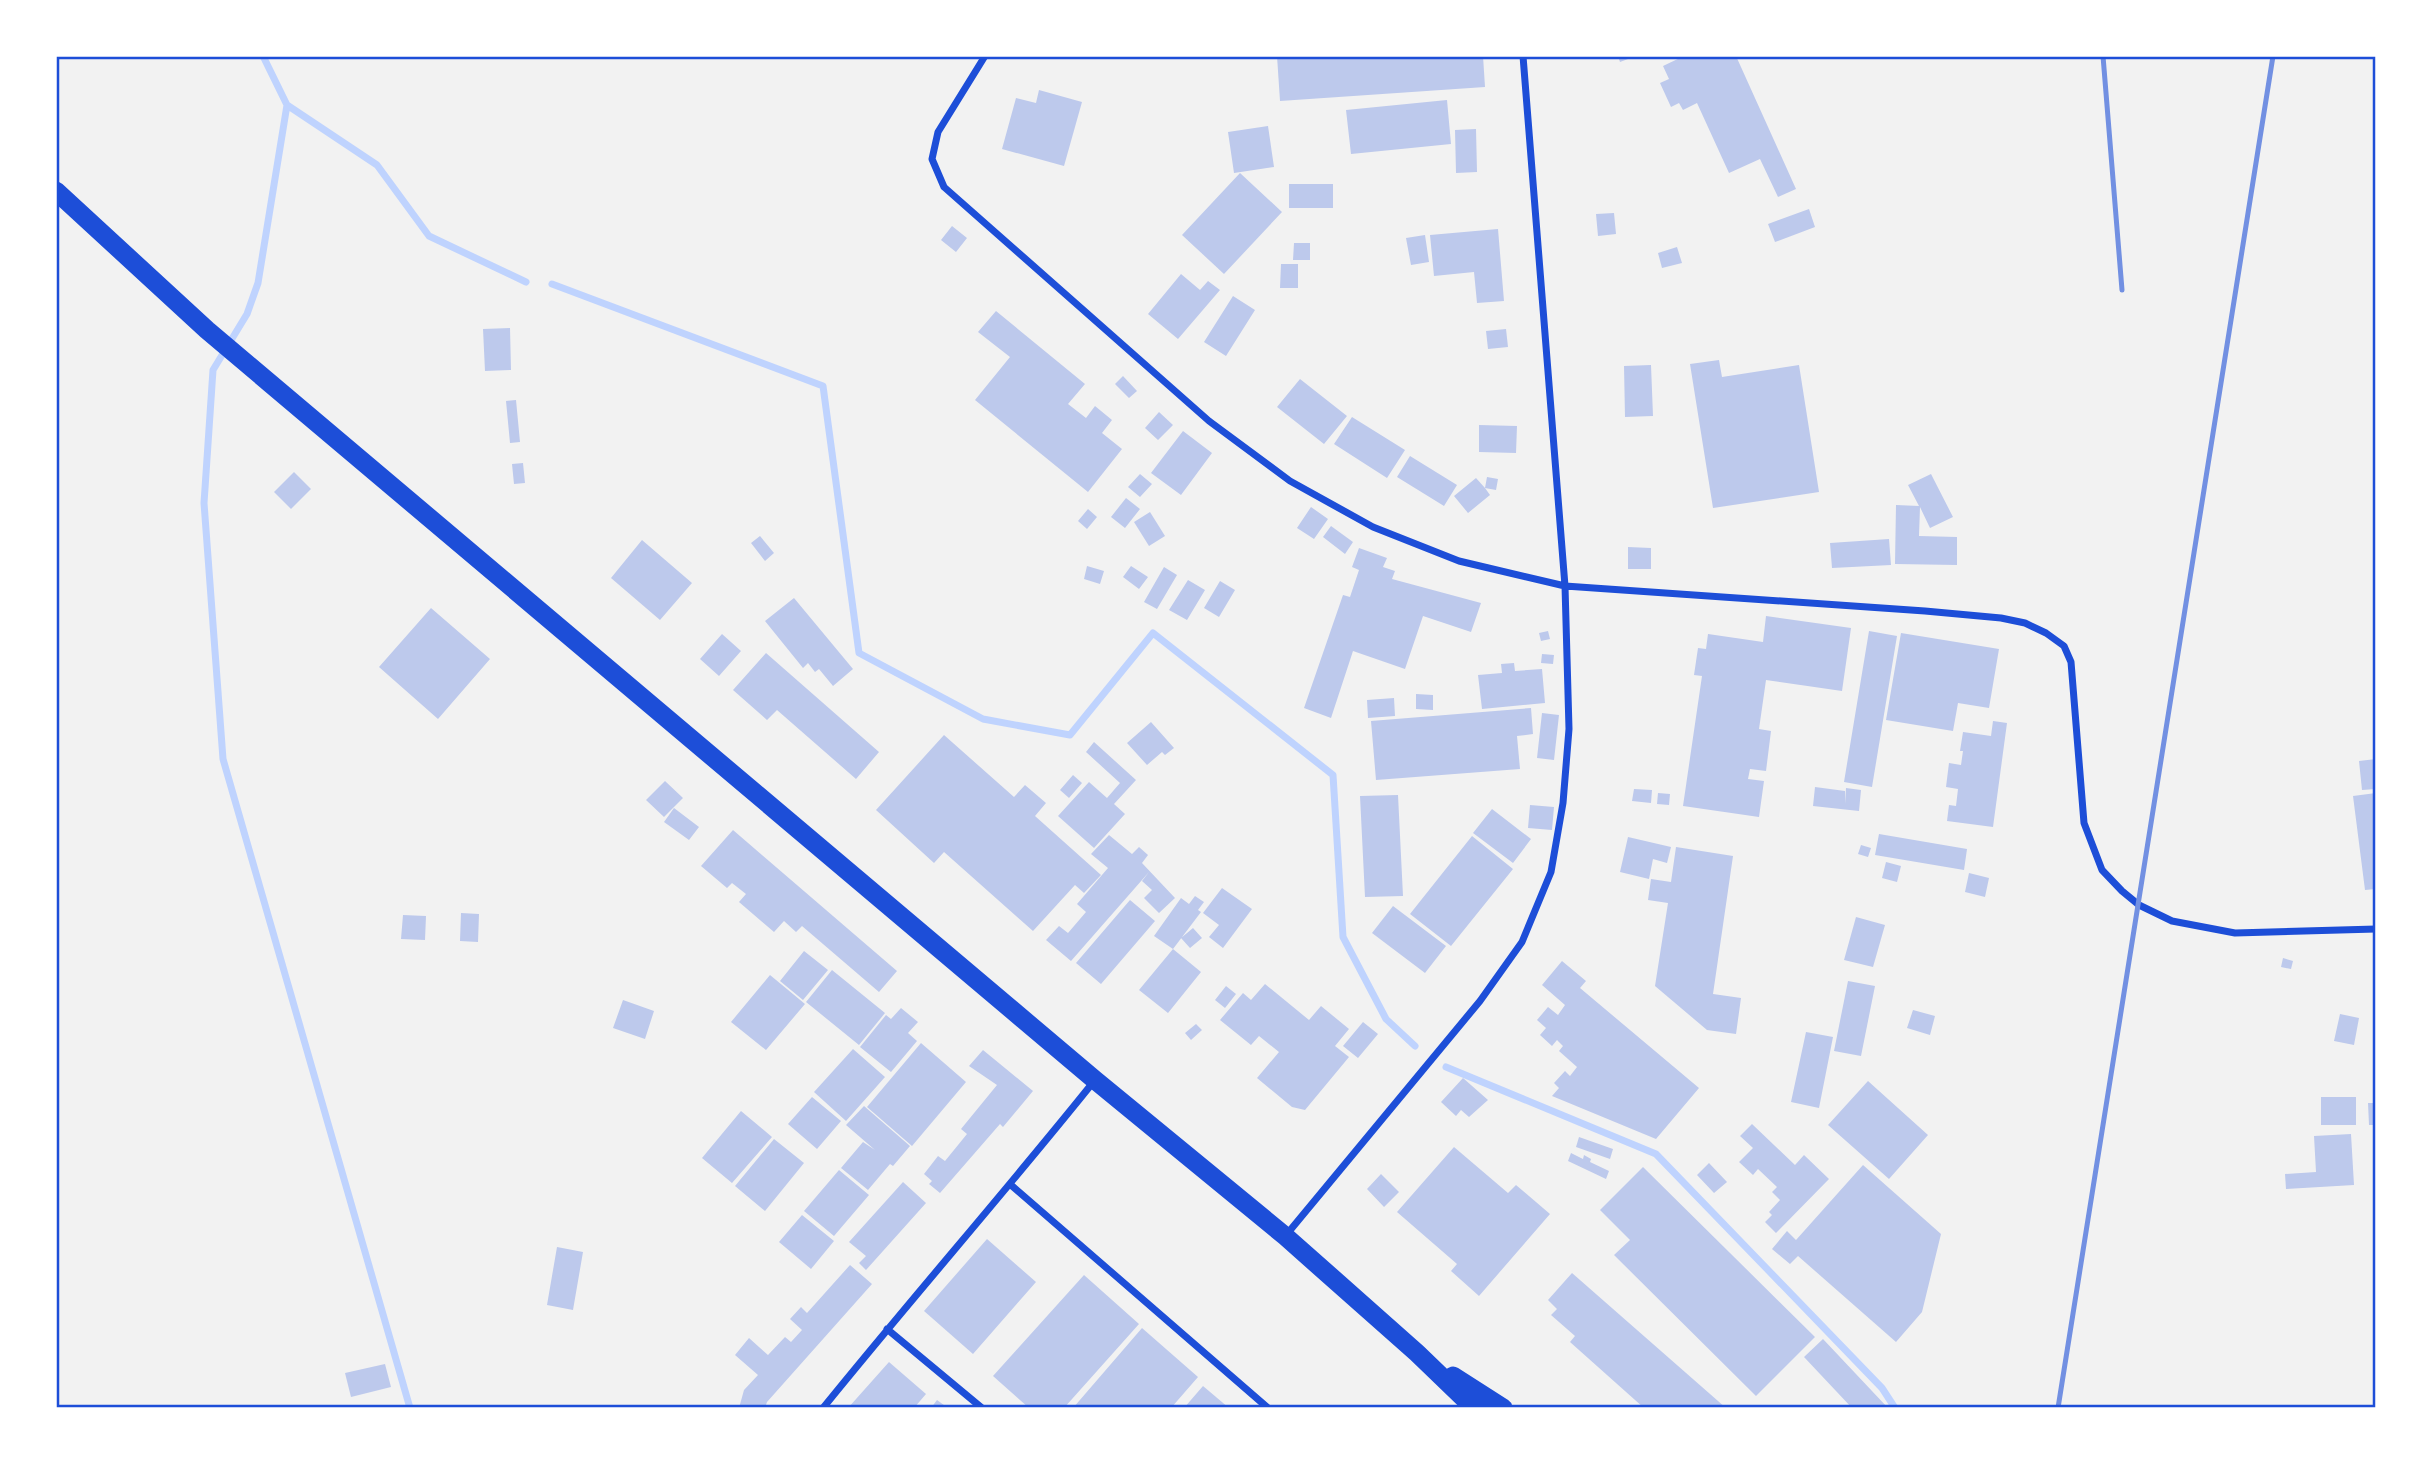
<svg xmlns="http://www.w3.org/2000/svg" width="2432" height="1464" viewBox="0 0 2432 1464" font-family="'Source Sans 3',sans-serif">
<rect width="100%" height="100%" fill="#f2f2f2"/>
<g fill="none" stroke-linecap="round" stroke-linejoin="round">
<path stroke="#bfd3fe" stroke-width="7" d="M263,56L287,105L258,283L247,314L213,370L204,503L223,759L410,1408
M287,105L377,165L429,236L526,282
M552,284L823,386L859,653L983,719L1070,735L1153,633L1333,775L1343,937L1386,1019L1415,1046
M1446,1067L1656,1154L1882,1388L1895,1408"/>
</g>
<path fill="#bdc9ec" d="M1277,56H1483L1485,87L1280,101Z
M1618,56H1636L1620,62Z
M1684,56H1736L1796,189L1778,197L1760,159L1729,173L1697,103L1683,110L1679,103L1671,107L1660,83L1669,79L1663,66Z
M1039,90L1082,102L1064,166L1002,149L1016,98L1036,103Z
M1447,100L1451,144L1351,154L1346,110Z
M1268,126L1274,167L1234,173L1228,132Z
M1476,129L1477,172L1456,173L1455,130Z
M1240,173L1282,212L1224,274L1182,235Z
M1289,184H1333V208H1289Z
M1809,209L1815,227L1775,242L1768,224Z
M1614,213L1616,234L1598,236L1596,214Z
M952,226L967,238L956,252L941,240Z
M1498,229L1504,301L1477,303L1474,272L1434,276L1430,235Z
M1425,235L1429,262L1411,265L1406,238Z
M1294,243H1310V260H1293Z
M1677,247L1682,263L1662,268L1658,253Z
M1281,264H1298V288H1280Z
M1181,274L1200,290L1208,281L1220,290L1178,339L1148,314Z
M1233,296L1255,310L1226,356L1204,342Z
M996,311L1085,384L1068,404L1086,418L1095,406L1112,420L1102,433L1122,449L1088,492L975,400L1010,357L978,332Z
M510,328L511,370L485,371L483,329Z
M1506,329L1508,347L1488,349L1486,331Z
M1719,360L1722,377L1799,365L1819,492L1713,508L1690,364Z
M1651,365L1653,416L1625,417L1624,366Z
M1123,376L1137,391L1129,398L1115,384Z
M1300,379L1347,416L1324,444L1277,407Z
M516,400L520,442L510,443L506,401Z
M1159,412L1173,425L1158,440L1145,428Z
M1352,417L1405,450L1387,478L1334,444Z
M1479,425L1517,426L1516,453L1479,452Z
M1183,431L1212,453L1181,495L1151,473Z
M1410,456L1457,485L1444,506L1397,477Z
M523,463L525,483L514,484L512,464Z
M294,472L311,489L291,509L274,492Z
M1140,474L1152,484L1140,497L1128,487Z
M1931,474L1953,517L1930,528L1920,507L1919,536L1957,537V565L1895,564L1896,505L1919,506L1908,485Z
M1487,477L1498,479L1496,490L1485,488L1490,495L1468,513L1454,496L1476,478L1485,488Z
M1126,498L1140,509L1125,528L1111,517Z
M1311,507L1328,519L1314,539L1297,528Z
M1088,509L1097,517L1087,529L1078,521Z
M1150,512L1165,536L1149,546L1134,522Z
M1331,526L1353,542L1345,554L1323,537Z
M760,536L774,553L765,561L751,543Z
M1889,539L1891,565L1832,568L1830,543Z
M642,540L692,583L660,620L611,578Z
M1628,547L1651,548V569H1628Z
M1359,548L1387,558L1383,567L1395,571L1392,579L1481,603L1471,632L1423,616L1405,669L1353,651L1331,718L1304,708L1343,595L1350,597L1359,570L1352,567Z
M1087,566L1104,571L1100,584L1084,579Z
M1131,566L1148,577L1139,589L1123,577Z
M1164,567L1177,575L1157,609L1144,602Z
M1188,580L1205,590L1187,620L1169,610Z
M1220,581L1235,590L1219,617L1204,608Z
M794,598L853,669L833,686L819,669L815,672L808,663L803,668L765,621Z
M431,608L490,659L438,719L379,667Z
M1766,616L1851,628L1842,691L1766,680L1759,729L1771,731L1766,771L1750,769L1748,779L1764,781L1759,817L1683,806L1702,676L1694,675L1698,648L1706,649L1708,634L1763,642Z
M1548,631L1550,639L1541,641L1539,633Z
M1869,631L1897,636L1872,787L1844,782Z
M1901,633L1999,649L1989,708L1958,703L1953,731L1886,720Z
M722,634L741,651L719,676L700,659Z
M766,653L879,752L856,779L777,710L767,720L733,690Z
M1542,654L1554,655L1553,664L1541,663Z
M1514,663L1515,671L1542,669L1545,703L1482,709L1478,675L1502,673L1501,664Z
M1416,694L1433,695V710L1416,709Z
M1394,698L1395,716L1368,718L1367,700Z
M1531,708L1533,734L1517,736L1520,769L1376,780L1371,721Z
M1542,713L1559,715L1554,760L1537,758Z
M1993,721L2007,723L1993,827L1947,821L1949,805L1956,806L1958,789L1946,787L1949,763L1961,765L1963,751H1960L1963,732L1991,736Z
M1151,722L1174,748L1165,755L1162,752L1147,765L1127,743Z
M944,735L1014,797L1025,785L1046,803L1035,816L1101,875L1084,893L1075,885L1033,931L944,852L934,863L876,810Z
M1094,742L1136,780L1114,804L1125,814L1094,848L1058,816L1089,782L1107,798L1120,783L1086,752Z
M2376,759V789L2362,790L2359,761Z
M1073,775L1082,783L1069,798L1060,790Z
M665,781L683,798L664,817L646,800Z
M1815,787L1845,791V804L1846,788L1861,790L1859,811L1813,806Z
M1634,789L1652,790L1651,803L1632,801Z
M1658,793L1670,794L1669,805L1657,804Z
M2376,793V889L2365,890L2353,796Z
M1398,795L1403,896L1365,897L1360,796Z
M1530,805L1554,807L1552,830L1528,828Z
M674,808L699,827L689,840L664,822Z
M1492,809L1531,839L1513,863L1473,833Z
M733,830L897,971L879,992L802,926L796,932L784,921L774,932L739,902L746,894L732,883L727,888L701,866Z
M1879,834L1967,849L1964,870L1875,855Z
M1109,835L1132,854L1139,847L1148,855L1142,863L1175,898L1159,913L1144,898L1152,890L1142,881L1149,872L1071,961L1046,940L1059,926L1068,933L1086,912L1077,904L1108,868L1091,854Z
M1472,836L1513,869L1451,946L1410,914Z
M1628,837L1671,847L1667,863L1653,859L1649,879L1620,872Z
M1861,845L1871,848L1868,857L1858,854Z
M1676,847L1733,856L1713,994L1741,998L1736,1034L1707,1030L1655,986L1668,903L1648,900L1651,879L1671,882Z
M1886,862L1901,866L1897,882L1882,878Z
M1969,873L1989,878L1985,897L1965,892Z
M1222,888L1252,909L1223,948L1209,937L1219,925L1203,913Z
M1195,896L1204,902L1198,910L1201,912L1173,949L1154,936L1181,898L1189,904Z
M1130,900L1155,921L1101,984L1076,963Z
M1393,906L1446,946L1425,973L1372,933Z
M461,913L479,914L478,942L460,941Z
M403,915L426,916L425,940L401,939Z
M1856,917L1885,925L1873,967L1844,960Z
M1193,928L1202,938L1190,948L1181,938Z
M1173,949L1201,972L1168,1013L1139,990Z
M804,951L828,970L803,1000L780,981Z
M2283,958L2293,961L2291,969L2281,967Z
M1562,961L1586,981L1580,988L1699,1088L1656,1139L1552,1096L1559,1088L1554,1083L1565,1071L1570,1076L1577,1067L1559,1051L1563,1046L1557,1040L1552,1046L1540,1035L1546,1028L1537,1020L1548,1007L1558,1015L1565,1005L1542,985Z
M832,970L885,1013L859,1045L806,1002Z
M770,975L805,1004L766,1050L731,1022Z
M1848,981L1875,986L1861,1056L1834,1051Z
M1265,984L1309,1020L1321,1006L1349,1029L1335,1046L1349,1057L1305,1110L1292,1107L1257,1078L1279,1052L1259,1036L1251,1045L1220,1020L1243,993L1251,1000Z
M1226,986L1236,994L1225,1008L1215,1000Z
M623,1000L654,1011L645,1039L613,1028Z
M901,1008L918,1022L908,1033L917,1041L891,1072L860,1047L886,1015L891,1019Z
M1913,1010L1935,1016L1930,1035L1907,1028Z
M2340,1014L2359,1018L2354,1045L2334,1041Z
M1363,1022L1378,1034L1358,1058L1343,1046Z
M1196,1024L1202,1030L1191,1040L1185,1033Z
M1806,1032L1833,1037L1819,1108L1791,1102Z
M921,1043L966,1082L912,1146L867,1107Z
M853,1049L885,1077L846,1121L814,1092Z
M983,1050L1033,1091L1003,1127L1000,1124L940,1193L929,1184L932,1181L924,1174L938,1156L945,1161L967,1134L961,1129L997,1085L969,1066Z
M1463,1078L1488,1100L1469,1117L1461,1110L1456,1116L1441,1102Z
M1868,1081L1928,1135L1889,1179L1828,1125Z
M812,1097L841,1121L817,1149L788,1124Z
M2321,1097H2356V1125H2321Z
M2368,1103H2376V1125H2369Z
M864,1106L910,1146L893,1166L890,1164L868,1190L841,1168L863,1142L875,1150L846,1125Z
M741,1111L772,1137L732,1183L702,1158Z
M1752,1124L1795,1165L1804,1155L1829,1179L1776,1233L1765,1222L1772,1215L1769,1212L1780,1200L1772,1192L1777,1187L1758,1169L1753,1175L1739,1162L1753,1148L1740,1136Z
M2351,1134L2354,1185L2286,1189L2285,1174L2316,1172L2314,1136Z
M1579,1137L1613,1149L1610,1159L1576,1147Z
M774,1139L804,1163L765,1211L735,1186Z
M1454,1147L1508,1193L1516,1185L1550,1214L1479,1296L1451,1271L1457,1264L1397,1212Z
M1571,1153L1583,1159L1584,1155L1591,1159L1590,1162L1609,1171L1606,1179L1568,1161Z
M1709,1163L1727,1182L1714,1193L1697,1175Z
M1863,1165L1941,1234L1922,1312L1896,1342L1798,1256L1790,1264L1772,1249L1787,1231L1796,1240Z
M1643,1167L1815,1337L1756,1396L1614,1255L1630,1240L1600,1210Z
M839,1170L869,1195L834,1236L804,1211Z
M1381,1174L1399,1192L1384,1207L1367,1189Z
M903,1182L926,1203L866,1270L859,1263L866,1256L849,1242Z
M802,1215L834,1241L811,1269L779,1242Z
M987,1239L1036,1282L973,1354L924,1311Z
M557,1247L583,1252L573,1310L547,1305Z
M850,1265L872,1284L767,1402L765,1408H739L744,1390L758,1375L735,1355L749,1338L768,1355L785,1337L791,1342L802,1330L790,1319L801,1307L807,1313Z
M1572,1273L1726,1408H1644L1570,1342L1575,1336L1551,1315L1557,1309L1548,1300Z
M1084,1275L1139,1324L1064,1408H1029L993,1376Z
M1142,1328L1198,1377L1171,1408H1073Z
M1823,1339L1888,1408H1852L1804,1357Z
M889,1362L926,1394L914,1408H848Z
M385,1364L391,1387L351,1397L345,1373Z
M1203,1386L1229,1408H1184Z
M937,1400L948,1408H931Z"/>
<g fill="none" stroke-linecap="round" stroke-linejoin="round">
<path stroke="#1d4ed8" stroke-width="7" d="M985,56L938,132L932,159L944,187L1209,421L1290,481L1373,527L1459,561L1565,586L1925,611L2001,618L2025,623L2046,633L2064,646L2071,662L2084,823L2102,870L2122,891L2139,905L2172,921L2235,933L2376,929
M1011,1185L1268,1408
M1287,1234L1480,1001L1522,942L1551,872L1563,803L1569,729L1565,586L1523,56
M887,1329L982,1408
M823,1408C912,1298 1006,1191 1095,1080"/>
<path stroke="#1d4ed8" stroke-width="19" d="M56,191L207,330L1095,1080L1285,1236L1417,1353L1474,1408
M1453,1376L1503,1408"/>
<path stroke="#7290e2" stroke-width="5" d="M2103,56L2122,290
M2058,1408L2273,56"/>
</g>
<rect width="2432" height="1464" fill="none" stroke="#ffffff" stroke-width="116"/>
<rect x="58" y="58" width="2316" height="1348" fill="none" stroke="#1d4ed8" stroke-width="2.5"/>
</svg>
